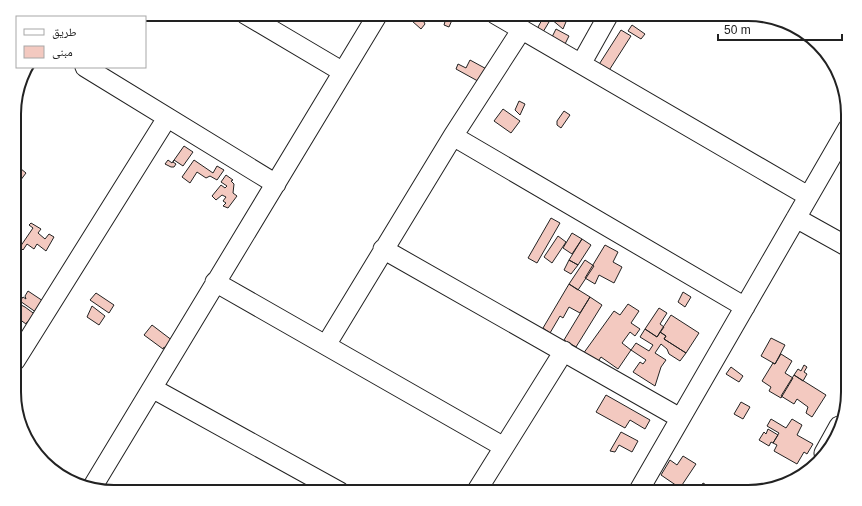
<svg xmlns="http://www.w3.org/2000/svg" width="862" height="506" viewBox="0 0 862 506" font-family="Helvetica,'Noto Naskh Arabic',sans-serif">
<rect width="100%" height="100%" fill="#fff"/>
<path fill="#f3c9c0" stroke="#222" d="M421,14H426L423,20L425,24L421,29L412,21L416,16L421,17Z
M554,14H562L568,17L563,29L551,19Z
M446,18L452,20L449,27L444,25Z
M543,18L549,22L543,32L538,27Z
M632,25L645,34L641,39L628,31Z
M556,29L569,36L565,44L552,37Z
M621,30L631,36L608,72L598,66Z
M470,60L492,72L485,85L456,69L458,64L466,68Z
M519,101L525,104L520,115L515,110Z
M503,109L520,121L511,133L494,121Z
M564,111L570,115L561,128L557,125V121Z
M184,146L193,152L183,166L174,160L173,162L176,164L174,167H171L165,164L168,160L172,163Z
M194,160L213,173L217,166L224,170L217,180L210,176L206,178L197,172L190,183L182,177Z
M15,164L26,173L20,181L22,183L19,182L16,187Z
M226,175L233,180L231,181L234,184L233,193L237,196L228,208L223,206L226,203L223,201L226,197L222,195L216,200L212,196L221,185L225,188L227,186L221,182Z
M551,218L560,223L537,263L528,258Z
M31,223L41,229L38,233L45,239L49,234L54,237L46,251L37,244L34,249L27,244L23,250L20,247L33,228L29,225Z
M572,233L582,239L572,254L563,248Z
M558,236L566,242L552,263L544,257Z
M582,239L591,245L578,265L569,260Z
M605,245L618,252L613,262L622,267L614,283L599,275L595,284L585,278Z
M569,260L578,265L571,274L564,270Z
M585,260L594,266L578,290L569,284Z
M569,284L590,297L580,313L569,307L563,318L560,316L550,333L543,328Z
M28,291L49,305L40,315L20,301L23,297L26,299L25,296Z
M683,292L691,297L685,307L678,302Z
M96,293L114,305L109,313L90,300Z
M590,297L602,305L576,347L564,340Z
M19,304L25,307L44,321L27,322L26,324L15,316L18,314L15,312V307Z
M628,304L639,311L631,323L640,329L635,336L630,332L622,343L631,350L618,369L601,357L597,363L583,354L614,311L620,315Z
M92,306L105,316L99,325L87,317Z
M659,308L667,313L660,324L664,327L657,337L645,329Z
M671,315L699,333L686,353L664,339L666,336L660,332Z
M152,325L173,341L167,349L164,347L163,349L144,335Z
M645,329L657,337L660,332L666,336L664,339L686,353L680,361L669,354L667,349L661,344L655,353L666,360L661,367L655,386L633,372L640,362L643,364L646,360L631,350L636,343L649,351L653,345L640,337Z
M771,338L785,345L775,364L761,356Z
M781,354L792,361L785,373L793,378L781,398L769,391L771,387L762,381L773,363L775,364Z
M804,365L807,367L804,372L807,374L803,381L794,375L798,369L801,371Z
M731,367L743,376L739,382L726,374Z
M794,375L826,395L812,417L806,413L808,407L797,399L794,404L781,396Z
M606,395L650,420L645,429L630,420L625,428L596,412Z
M741,402L750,407L743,419L734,414Z
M771,419L786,428L792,419L802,425L797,435L813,444L807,454L804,452L797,464L774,451L777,445L773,443L779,433L767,426Z
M768,429L778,435L773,443L771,442L769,446L759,440L764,432L766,434Z
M621,432L638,441L632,452L619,445L615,452L610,451Z
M683,456L696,464L680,488L661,475L670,460L677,465Z
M703,483L718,492H698Z"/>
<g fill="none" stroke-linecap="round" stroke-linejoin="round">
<defs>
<path id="minor" d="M245,14L343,72
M495,14L808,196
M581,64L609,14
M85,67L276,184
M453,136L745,307
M796,218L848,247
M383,249L680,418
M215,282L504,447
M326,345L453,136L522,29
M15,361L167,118
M152,388L340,492
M824,453L839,426
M93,486L378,14
M476,492L564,351
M638,492L848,128"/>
</defs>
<use href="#minor" stroke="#222" stroke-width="21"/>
<use href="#minor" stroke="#fff" stroke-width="19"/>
</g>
<path d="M0 0H862V506H0ZM114 21H748A93 93 0 0 1 841 114V392A93 93 0 0 1 748 485H114A93 93 0 0 1 21 392V114A93 93 0 0 1 114 21Z" fill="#fff" fill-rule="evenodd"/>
<path fill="none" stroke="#222" stroke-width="2" d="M114 21H748A93 93 0 0 1 841 114V392A93 93 0 0 1 748 485H114A93 93 0 0 1 21 392V114A93 93 0 0 1 114 21Z"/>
<rect x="16" y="16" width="130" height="52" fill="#ffffff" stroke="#a7a7a7"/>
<rect x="24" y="29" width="20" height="6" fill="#ffffff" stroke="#a7a7a7"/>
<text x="52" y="36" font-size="12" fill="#222222">طريق</text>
<rect x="24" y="46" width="20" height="12" fill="#f3c9c0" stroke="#a7a7a7"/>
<text x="52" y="56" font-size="12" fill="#222222">مبنى</text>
<path d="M718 34v6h124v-6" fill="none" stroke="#222222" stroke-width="2"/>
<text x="724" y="34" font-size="12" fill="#222222" stroke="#ffffff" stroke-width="3" paint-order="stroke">50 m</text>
</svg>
